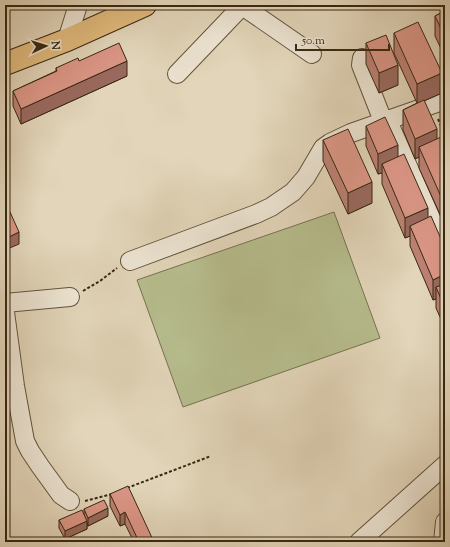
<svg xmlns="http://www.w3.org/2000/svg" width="450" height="547" viewBox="0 0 450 547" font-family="'Sorts Mill Goudy',serif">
<rect width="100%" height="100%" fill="#e2d5b9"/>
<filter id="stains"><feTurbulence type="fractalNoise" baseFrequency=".005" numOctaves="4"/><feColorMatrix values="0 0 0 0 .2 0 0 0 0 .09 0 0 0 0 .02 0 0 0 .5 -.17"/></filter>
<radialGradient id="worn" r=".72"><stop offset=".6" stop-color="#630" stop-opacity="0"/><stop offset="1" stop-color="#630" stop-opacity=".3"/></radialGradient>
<path fill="#b6bc8d" stroke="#777250" d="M334,212L380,338L183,407L137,280Z"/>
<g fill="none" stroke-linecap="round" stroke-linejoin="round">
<defs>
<path id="minor" d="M241,5L312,54
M67,40L78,5
M362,58L361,65L383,121
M177,74L242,6
M387,119L445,250
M130,261L256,214L271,207L293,192L306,177L323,148L330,143L351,133L445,100
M5,303L70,297
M5,312L15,386L25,441L30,451L40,466L61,495L70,501
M359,542L445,465
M443,542L445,522"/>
<path id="highway" d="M5,64L67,40L145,5"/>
</defs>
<use href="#minor" stroke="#62533c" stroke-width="20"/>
<use href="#highway" stroke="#382812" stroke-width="24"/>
<path stroke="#382812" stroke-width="2" stroke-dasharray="3 2" stroke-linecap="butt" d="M438,119L445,135
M83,291L100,281L117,268
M127,488L211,456
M85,501L112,494"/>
<use href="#minor" stroke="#ece4d2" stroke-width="18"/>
<use href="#highway" stroke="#e1ba7c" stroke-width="22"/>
</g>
<path fill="#bc8173" stroke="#382812" d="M445,11V57L435,36V16Z
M394,33L442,93L424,101L437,139L445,146V220L443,221L419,168V157L415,159L403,130V110L417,103L394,53Z
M366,43L398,85L379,93L366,64Z
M79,61L127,76L21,124L13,106V91L56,71V68Z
M366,126L398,156L428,218L445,248V328L436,308V299L433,300L410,246V236L405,238L382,184V173L378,174L366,146Z
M323,140L372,203L348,214L323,161Z
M110,494L154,542H134L125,524L120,526L110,506Z
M84,509L108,516L88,526L87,523V529L65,539L59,528V520L84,516Z"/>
<path fill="#99695e" stroke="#382812" d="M127,61V76L21,124V109Z
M398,65V85L379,93V73Z
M442,73V93L417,104V84Z
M437,129V149L419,147V157L415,159V139Z
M398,145V166L382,164V173L378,174V154Z
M372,182V203L348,214V193Z
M445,199V220L443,221V201Z
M428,208V228L410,226V236L405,238V218Z
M19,232V244L5,250V239Z
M445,274V295L436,287V299L433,300V280Z
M108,508V516L88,526V518Z
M125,512V524L120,526V515Z
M87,521V529L65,539V531Z"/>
<path fill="#db9686" stroke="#382812" d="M445,11V37L435,16Z
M418,22L442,73L417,84L394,33Z
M386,35L398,65L379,73L366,43Z
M119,43L127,61L21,109L13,91L57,71L56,68L78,58L79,61Z
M424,100L437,129L415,139L403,110Z
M385,117L398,145L378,154L366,126Z
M348,129L372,182L348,193L323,140Z
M441,137L445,146V199L443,201L419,147Z
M404,154L428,208L405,218L382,164Z
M5,201L19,232L5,239Z
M431,216L445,248V274L433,280L410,226Z
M445,284V308L436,287Z
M128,486L154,542H139L125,512L120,515L110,494Z
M104,500L108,508L88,518L84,509Z
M82,510L87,521L65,531L59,520Z"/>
<rect width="450" height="547" fill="none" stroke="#e2d5b9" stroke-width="20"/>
<rect x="6" y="6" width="438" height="535" fill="none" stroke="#382812" stroke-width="2"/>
<rect x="10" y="10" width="430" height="527" fill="none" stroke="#382812"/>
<g transform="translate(46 46) rotate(86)" stroke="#ece4d2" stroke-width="3" paint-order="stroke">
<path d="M0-3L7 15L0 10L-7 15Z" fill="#382812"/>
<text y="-6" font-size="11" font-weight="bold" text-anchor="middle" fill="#382812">N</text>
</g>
<path d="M296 44v6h93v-6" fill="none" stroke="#382812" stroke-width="2"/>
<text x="302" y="44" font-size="12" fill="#382812" stroke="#ece4d2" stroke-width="3" paint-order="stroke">50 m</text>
<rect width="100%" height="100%" filter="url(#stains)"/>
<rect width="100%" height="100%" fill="url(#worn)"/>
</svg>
